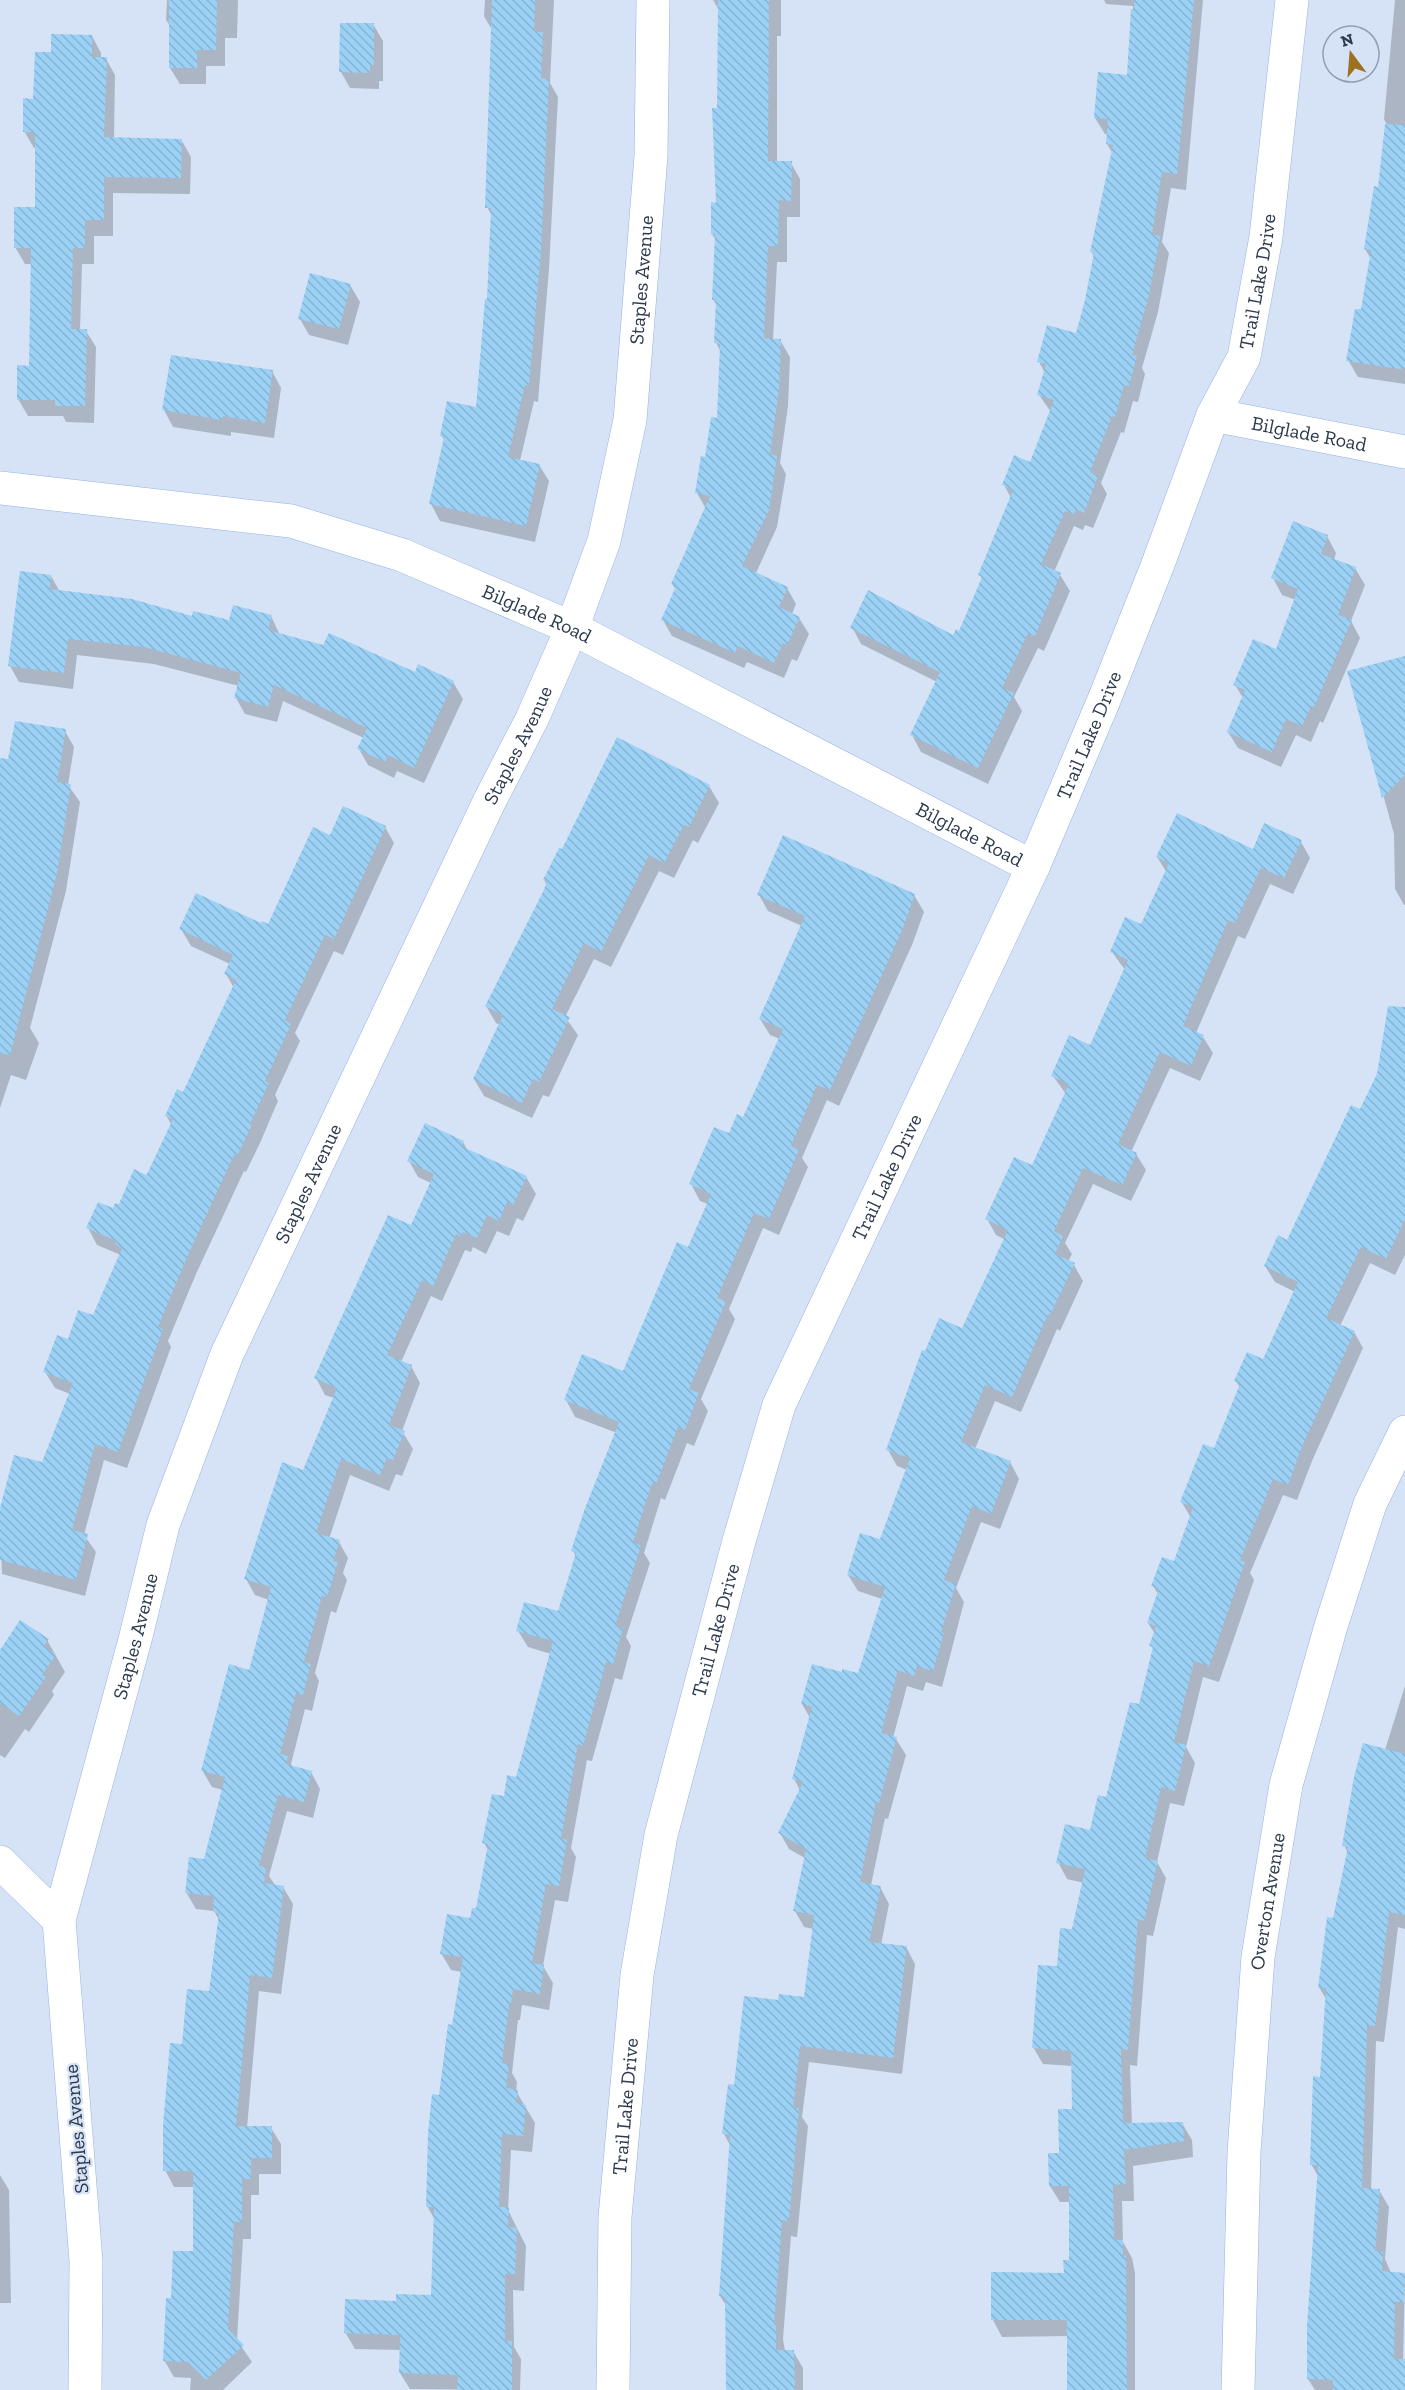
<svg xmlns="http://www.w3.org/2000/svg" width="1405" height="2390" viewBox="0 0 1405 2390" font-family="'Zilla Slab',serif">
<defs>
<pattern id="building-back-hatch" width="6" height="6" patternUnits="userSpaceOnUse" patternTransform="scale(1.5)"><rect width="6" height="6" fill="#9bd1f5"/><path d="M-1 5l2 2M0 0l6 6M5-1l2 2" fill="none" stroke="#86b4d4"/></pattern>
</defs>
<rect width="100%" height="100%" fill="#d6e3f6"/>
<path fill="#0003" d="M167,0H238L237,38H225V66H206V84H180L170,68L171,27L166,20Z
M485,0H554L550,83L558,97L549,269L538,402L534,401L520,461L539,465L549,481L535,542L440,521L431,504L445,441L441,435L477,409L488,301L492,216L487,207L492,30L484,16Z
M713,0H781V36H777V163H791L800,179V217H787V262H777L773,340H780L790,357L788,406L780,463L786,474L777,527L756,573L787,588L796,604L792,614L799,618L809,634L797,661L792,659L784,678L747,662L744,668L672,636L663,620L676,590L672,584L706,509L697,493L719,420L721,352L716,343L717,306L713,299L716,240L712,234L718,205L719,10Z
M1104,0H1203L1186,190L1171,188L1162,242L1169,253L1158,312L1142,368L1145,374L1138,402L1133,401L1124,433L1121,432L1101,483L1107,494L1093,528L1085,525L1083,530L1074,526L1054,572L1060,575L1070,591L1044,651L1038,648L1014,697L1022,711L988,784L921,752L912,735L937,682L861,644L852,627L954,637L960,633L983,580L980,575L1011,498L1004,485L1031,464L1051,412L1039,395L1045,373L1039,362L1077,334L1087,300L1094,257L1092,252L1113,154L1107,144L1108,134H1105L1095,118L1128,76L1133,6L1106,4Z
M1395,0H1405V384L1358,377L1348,360L1363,311L1371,259L1365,249L1379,189L1387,125L1384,119Z
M373,24L383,41V81H379V89L350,88L341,72Z
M92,36L101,53V59H106L115,75L114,139L182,141L191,157L190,194L113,193V236H94V264H82L80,331H86L96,347L94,423L66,422L63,416H28L18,399L30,367L32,264H25L15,247L37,209V148H34L24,131L35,100L52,53Z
M350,285L360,302L348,345L309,335L300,319Z
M272,371L281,388L274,438L231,432V436L173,427L164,410Z
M1327,536L1336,553L1334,560L1355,568L1365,585L1351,621L1360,638L1323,723L1320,721L1311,742L1296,735L1281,767L1238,748L1228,732L1243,698L1235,685L1277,651L1296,600L1282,595L1273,578Z
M51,576L60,592L193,617L230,622L271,616L280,635L416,674L453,682L463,699L424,783L397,771L394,778L368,765L359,749L364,738L283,701L277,722L245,714L236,698L239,686L154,664L77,655L73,689L19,682L10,666Z
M1405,657V905H1404L1395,889L1394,834L1349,672Z
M65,731L74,747L68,785L80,802L66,891L30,1028L39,1043L26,1080L11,1075L0,1108V759L10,761Z
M709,786L719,803L698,843L693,840L674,878L659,871L611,967L594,959L565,1017L578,1035L549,1097L543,1095L532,1118L484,1096L474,1079L500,1025L496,1023L486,1006L547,885L544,880L563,851Z
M385,827L394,843L343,955L334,951L295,1033L300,1041L275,1095L278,1101L260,1143L246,1172L244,1171L196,1274L168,1341L171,1347L127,1468L104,1460L84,1535L96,1552L85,1596L2,1574L0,1514L43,1464L70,1394L55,1388L45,1372L69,1340L94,1317L121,1255L97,1245L88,1228L119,1206L149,1173L172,1126L166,1115L184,1094L234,988L226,974L230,964L191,946L181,929L269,926L330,837Z
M1301,842L1310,858L1293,894L1270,884L1245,939L1238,936L1196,1033L1203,1037L1213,1053L1200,1081L1170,1068L1131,1152L1136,1154L1146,1170L1131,1201L1093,1184L1065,1243L1072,1254L1068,1262L1074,1265L1083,1281L1060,1331L1057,1329L1021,1412L995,1401L975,1449L1010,1462L1019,1479L1000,1529L981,1522L956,1588L964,1602L942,1687L926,1682L923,1691L907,1686L893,1738L896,1739L906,1755L888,1819L885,1818L871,1885L880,1887L889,1904L881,1945L906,1947L915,1964L902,2074L809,2062L802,2117L808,2126L797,2237L791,2236L783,2339L785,2351H793L803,2368V2390H727V2307L720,2296L731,2147L724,2134L735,2087L779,2001L805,1999L814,1929L804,1927L795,1911L805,1858L789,1849L780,1833L800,1790L794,1779L810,1718L802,1704L843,1674L859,1675L882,1599L858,1591L848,1575L881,1541L907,1470L897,1466L888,1450L926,1353L963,1330L1006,1240L996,1235L987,1219L1033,1167L1066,1094L1053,1076L1091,1047L1125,970L1112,952L1142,926L1167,873L1157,857L1253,851Z
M759,895H914L924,912L912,945L839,1106L827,1100L802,1158L808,1167L779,1235L763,1228L729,1309L735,1319L701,1399L708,1411L694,1446L687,1443L665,1500L661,1498L644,1553L650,1563L626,1637L631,1646L622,1680L615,1678L592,1761L587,1760L571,1848L576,1857L568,1902L555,1900L543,1966L553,1983L549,2010L522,2005L520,2020H518L512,2073L517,2082L516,2091L535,2123L532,2152L511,2150L508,2210L526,2246L524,2291L513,2290L514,2347L521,2359L520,2390L410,2389L400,2373L401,2350L355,2349L345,2332L432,2297L435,2220L427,2206L441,2097L462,1972L451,1970L441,1953L477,1910L488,1850L484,1843L517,1778L551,1654L528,1647L518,1631L559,1613L576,1557L573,1551L617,1433L575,1417L566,1400L624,1373L688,1249L708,1204L700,1201L691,1184L744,1119L780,1039L770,1035L760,1019L802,926L768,911Z
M1405,1011V1255L1395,1275L1370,1263L1340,1326L1354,1332L1363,1348L1312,1461L1297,1500L1283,1495L1250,1573L1254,1580L1219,1682L1203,1677L1186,1747L1195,1763L1184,1806L1170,1803L1157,1862L1166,1878L1153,1936L1147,1935L1137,2066L1130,2065L1132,2125L1182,2123L1192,2140L1193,2157L1133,2166L1134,2201H1122L1123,2242L1132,2258L1135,2273V2390H1069V2336L1002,2337L993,2320L992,2274H1065L1071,2261L1070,2202H1060L1050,2186L1074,2110L1073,2066L1043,2064L1033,2047L1073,1930L1084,1883L1067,1879L1058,1862L1092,1831L1108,1798L1141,1706L1154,1650L1151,1645L1155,1634L1148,1623L1158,1594L1153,1586L1175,1563L1191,1518L1181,1501L1215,1450L1240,1388L1236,1381L1263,1361L1295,1292L1275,1282L1265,1266L1288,1242L1361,1111Z
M463,1142L468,1151L526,1177L536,1194L523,1221L517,1218L509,1236L497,1231L486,1254L473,1247L471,1252L465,1250L442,1301L431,1296L401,1362L411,1366L420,1383L402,1431L413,1449L402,1476L396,1474L389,1491L350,1475L329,1539L339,1542L348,1558L343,1573L347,1580L336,1613L331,1611L315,1673L319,1681L312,1711L305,1709L291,1764L293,1768L311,1772L320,1789L313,1818L287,1811L269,1876L275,1885L283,1887L293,1904L281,1994L259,1991L247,2128H271L281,2144V2174H259V2195H251V2239H243L237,2340L252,2362L223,2390H190L191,2378L174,2377L164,2360L172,2300L195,2253V2187H174L165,2170L183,2046L210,1993L220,1922L214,1911L196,1909L186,1892L205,1861L223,1790L212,1787L202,1770L250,1671L269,1600L255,1595L246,1579L304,1471L334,1398L325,1395L316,1378L411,1227L431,1183L418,1177L409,1161Z
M47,1640L65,1672L52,1691L54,1695L29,1732L25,1729L5,1758L0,1755V1652Z
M1405,1686V1929L1398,1927L1384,2042L1376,2041L1371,2190H1379L1389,2207L1385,2259L1391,2273L1405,2275L1403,2361H1405V2390H1315L1308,2379L1309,2326L1319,2178L1311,2164L1321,2078L1326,1999L1319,1987L1348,1853L1344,1845L1385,1750Z
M0,2175L9,2190L11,2303H0Z"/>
<path fill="url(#building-back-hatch)" d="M169,0H217L216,50H197V68H169Z
M492,0H535L534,32H543L541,78L549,79L541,251L529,386L525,385L508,457L540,464L526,526L429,504L444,437L440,436L447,401L476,407L485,299H487L491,208H485Z
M718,0H769L768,161H792L791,201L779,200L778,246H768L764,338L781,339L779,389L770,454L777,456L769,510L742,566L788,587L779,607L800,617L787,645L783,643L774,663L738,646L735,653L661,620L676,586L671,584L710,496L695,493L701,456L705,457L711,417L717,418L720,344L714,343L716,300H712L715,234H711V202L716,203L712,108H717Z
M1134,0H1194L1177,174L1162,172L1152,234L1160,236L1149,295L1132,355L1137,356L1129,386L1124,385L1115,417L1112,416L1090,472L1098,476L1084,513L1076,509L1074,514L1065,511L1041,564L1061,573L1035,636L1028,633L1002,688L1014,693L978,768L910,735L940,672L850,628L868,590L953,635L956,629L959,631L982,577L978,575L1013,490L1002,485L1014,455L1030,462L1054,400L1037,395L1046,364L1037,362L1047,325L1076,333L1085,300L1094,253L1090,252L1113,145L1106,144L1108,119L1094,118L1098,72L1127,75L1131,9L1134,10Z
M340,23H374V65H370V73L339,72Z
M51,34L92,35V57H107L104,137L182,139L181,178L104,177V220H85V248H73L71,329H87L85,406H55V400H17V365L29,366L31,248H14V207H35V132H23V98L33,99L35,52H51Z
M1385,124L1405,125V368L1399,369L1346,361L1355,309H1361L1371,250L1364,249L1374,186L1378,187Z
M310,273L351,284L339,329L298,319Z
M171,355L273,370L265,423L223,416L222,420L162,410Z
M1293,521L1328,535L1321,554L1356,567L1338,615L1352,620L1314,707L1311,706L1302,726L1286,719L1272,752L1227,732L1245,690L1233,685L1253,639L1276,649L1298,589L1271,578Z
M20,571L51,575L50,589L132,599L192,616L193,611L229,620L233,605L272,615L268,630L323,645L329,633L415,672L418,664L454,681L414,768L388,755L385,762L357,749L367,728L274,685L268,707L234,698L241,673L144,647L68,639L64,673L8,666Z
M1405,656V775L1382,798L1347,671Z
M15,721L66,729L57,782L71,784L57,873L10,1055L0,1053V758L8,759Z
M617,737L710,785L689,827L684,825L664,863L649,855L601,952L584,943L552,1009L570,1017L539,1082L533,1079L522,1103L473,1079L503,1015L485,1006L542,894L547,882L543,880L559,848L562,849Z
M343,806L386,826L334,939L325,935L285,1020L291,1024L265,1081L269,1083L250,1124L252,1125L237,1156L234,1155L187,1257L158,1327L163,1329L118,1452L95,1444L72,1530L88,1534L76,1580L0,1560V1508L14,1455L42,1462L73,1383L43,1372L57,1335L68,1339L78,1310L93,1315L122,1248L115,1244L117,1241L86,1228L98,1202L113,1208L115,1203L119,1204L134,1169L146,1175L148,1172L173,1119L165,1116L177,1089L183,1092L236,980L224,974L233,955L179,929L196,893L261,923L262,921L268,924L313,827L330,835Z
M1177,813L1253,849L1264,823L1302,840L1284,878L1261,868L1235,923L1228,920L1183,1026L1204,1035L1191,1066L1160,1052L1118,1144L1137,1153L1122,1185L1083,1168L1054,1231L1063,1236L1055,1254L1075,1263L1050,1315L1048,1314L1012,1397L985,1385L961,1442L1011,1461L991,1514L972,1506L944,1580L956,1584L941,1632L944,1633L933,1671L917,1666L914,1676L898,1670L881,1733L897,1737L879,1803L876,1802L860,1882L881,1886L869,1942L907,1946L893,2058L800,2046L793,2108H799L789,2221L782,2220L774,2325H776V2350H794L795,2390H726L725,2297L719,2296L730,2135L722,2134L728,2084L734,2085L744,1996L778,2000L779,1994L804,1997L814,1915L793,1911L806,1849L778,1833L803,1782L792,1779L812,1707L801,1704L812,1664L842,1672V1669L858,1673L885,1587L847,1575L860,1533L880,1539L910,1458L886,1450L922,1350L925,1351L939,1318L962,1328L1008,1230L985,1219L1014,1157L1032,1165L1069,1084L1051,1076L1069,1035L1090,1045L1128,960L1110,952L1125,917L1141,924L1169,863L1156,857Z
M783,835L915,894L903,928L830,1090L817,1085L791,1146L799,1150L769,1219L754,1213L717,1298L726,1301L689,1389L699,1393L685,1430L678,1427L656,1484L652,1483L633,1542L641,1546L615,1626L623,1628L613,1664L606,1662L583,1746L578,1744L561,1838L567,1840L559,1886L546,1884L532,1963L544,1965L540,1994L513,1989L511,2004H509L502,2063L509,2064L506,2088L518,2090L516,2103L526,2105L523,2136L502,2134L499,2207H509L508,2227L517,2228L515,2274H505V2341H512V2390H457L458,2375L399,2373L400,2335L344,2333L345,2299L396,2301V2294L431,2295L434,2207H426L428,2133L432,2094L439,2095L448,2024L452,2025L463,1957L440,1954L447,1914L470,1918L472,1908H476L488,1844L482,1843L492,1794L504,1796L507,1775L516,1777L553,1641L516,1631L524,1602L558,1611L576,1553L571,1551L584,1511L619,1422L564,1400L582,1354L623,1371L677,1242L688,1247L711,1194L689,1184L714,1127L729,1133L737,1114L743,1117L783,1029L759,1019L805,916L757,895Z
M1388,1006L1405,1007V1219L1386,1259L1361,1247L1326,1318L1355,1331L1303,1444L1288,1485L1273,1479L1240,1560L1245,1562L1209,1666L1194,1661L1174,1742L1186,1745L1175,1791L1161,1787L1145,1858L1158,1861L1144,1921L1138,1919L1128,2050L1121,2049L1123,2123L1183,2122L1184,2141L1124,2150L1126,2184L1113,2185L1114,2240H1123V2256L1126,2255L1127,2390H1067V2320H991V2272L1064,2273L1063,2260H1069V2186H1049L1048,2153H1059L1058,2109H1072L1071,2051L1032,2048L1038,1965L1057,1966L1060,1928L1072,1929L1085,1869L1056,1863L1065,1824L1090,1830L1098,1795L1106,1797L1130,1702L1139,1704L1153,1647L1149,1646L1156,1626L1147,1623L1159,1588L1151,1586L1162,1557L1174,1561L1193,1507L1180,1502L1203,1444L1214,1448L1240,1384L1234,1381L1247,1352L1263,1359L1298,1282L1264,1266L1278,1235L1287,1240L1351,1105L1360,1109L1377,1074Z
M425,1123L464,1141L461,1146L527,1176L513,1205L507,1202L499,1221L487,1215L477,1238L463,1232L461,1237L456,1234L433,1286L422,1280L387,1355L412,1365L389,1425L405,1431L393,1460L387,1458L380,1475L341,1459L316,1533L340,1540L333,1561L338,1562L327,1597L322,1596L304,1662L311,1664L303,1695L296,1693L280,1754L288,1756L286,1764L312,1771L304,1802L278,1795L259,1866L266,1867L264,1883L284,1886L272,1978L250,1975L236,2126H272V2158H251V2179H242V2222H234L228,2329L244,2345L206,2380L188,2362L163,2361L166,2298H171L173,2251H193V2171H163V2126L170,2043L182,2044L187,1989L209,1991L219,1913L213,1912L214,1896L185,1893L189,1857L204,1859L225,1777L201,1771L229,1664L249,1670L271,1587L244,1579L282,1462L303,1470L337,1388L314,1378L388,1215L411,1225L434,1174L407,1161Z
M20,1620L49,1639L44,1646L56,1655L42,1675L46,1677L19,1716L0,1703V1650Z
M1363,1743L1405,1754V1915L1389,1912L1375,2026L1367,2025L1362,2188L1380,2189L1375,2251L1383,2252L1382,2271L1405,2273L1404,2302H1395L1394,2359H1405V2390H1333V2380L1307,2379V2326L1318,2165H1310L1313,2076L1320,2077L1326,1988H1318L1327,1917L1333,1918L1348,1847L1342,1846L1354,1777Z"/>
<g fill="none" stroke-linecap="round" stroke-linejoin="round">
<defs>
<g id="street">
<path id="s1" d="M1213,415L1405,452"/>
<path id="s2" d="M0,488L291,521L402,555L572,628L1033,867"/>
<path d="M0,1862L59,1920"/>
<path id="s3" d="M85,2390L86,2261L59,1920L136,1636L163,1525L227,1354L490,800L532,719L572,628L604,541L630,420L651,156L653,0"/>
<path id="s4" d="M1238,2390L1244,2152L1258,1957L1286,1785L1331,1626L1370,1504L1405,1432"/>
</g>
<g id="secondary">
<path id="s5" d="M613,2390L615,2217L637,1975L661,1835L739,1541L779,1405L1033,867L1104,700L1158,564L1213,415L1244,357L1266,237L1292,0"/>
</g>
</defs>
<use href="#street" stroke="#93b3e1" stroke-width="34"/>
<use href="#secondary" stroke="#93b3e1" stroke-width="34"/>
<use href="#street" stroke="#fff" stroke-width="33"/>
<use href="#secondary" stroke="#fff" stroke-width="33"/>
</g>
<g text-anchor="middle" stroke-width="4.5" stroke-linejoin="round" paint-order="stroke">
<g font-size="20" fill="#2c394c" stroke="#d6e3f6">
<text dy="7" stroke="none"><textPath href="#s3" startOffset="2223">Staples Avenue</textPath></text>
<text dy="7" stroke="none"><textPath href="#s5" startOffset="2228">Trail Lake Drive</textPath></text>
<text dy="7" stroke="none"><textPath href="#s1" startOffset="98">Bilglade Road</textPath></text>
<text dy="7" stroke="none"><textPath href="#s2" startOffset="556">Bilglade Road</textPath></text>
<text dy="7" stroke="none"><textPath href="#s5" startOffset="1742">Trail Lake Drive</textPath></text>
<text dy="7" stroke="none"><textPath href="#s3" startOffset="1737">Staples Avenue</textPath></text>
<text dy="7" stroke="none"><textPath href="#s2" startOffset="1042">Bilglade Road</textPath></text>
<text dy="7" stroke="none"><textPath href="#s5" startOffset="1256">Trail Lake Drive</textPath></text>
<text dy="7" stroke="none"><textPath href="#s3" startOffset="1251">Staples Avenue</textPath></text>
<text dy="7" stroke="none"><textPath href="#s5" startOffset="770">Trail Lake Drive</textPath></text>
<text dy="7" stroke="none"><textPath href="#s3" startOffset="765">Staples Avenue</textPath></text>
<text dy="7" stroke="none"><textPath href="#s4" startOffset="490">Overton Avenue</textPath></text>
<text dy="7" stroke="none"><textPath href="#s5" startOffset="284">Trail Lake Drive</textPath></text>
<text transform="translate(76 2129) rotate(-95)" y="7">Staples Avenue</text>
</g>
</g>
<g transform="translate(1351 54) rotate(344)"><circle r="28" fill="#d6e3f6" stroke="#929fb2" stroke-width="1.5"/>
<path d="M0-4.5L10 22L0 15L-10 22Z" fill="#9e7122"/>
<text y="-9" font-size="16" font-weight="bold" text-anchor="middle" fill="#2c394c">N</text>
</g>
</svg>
